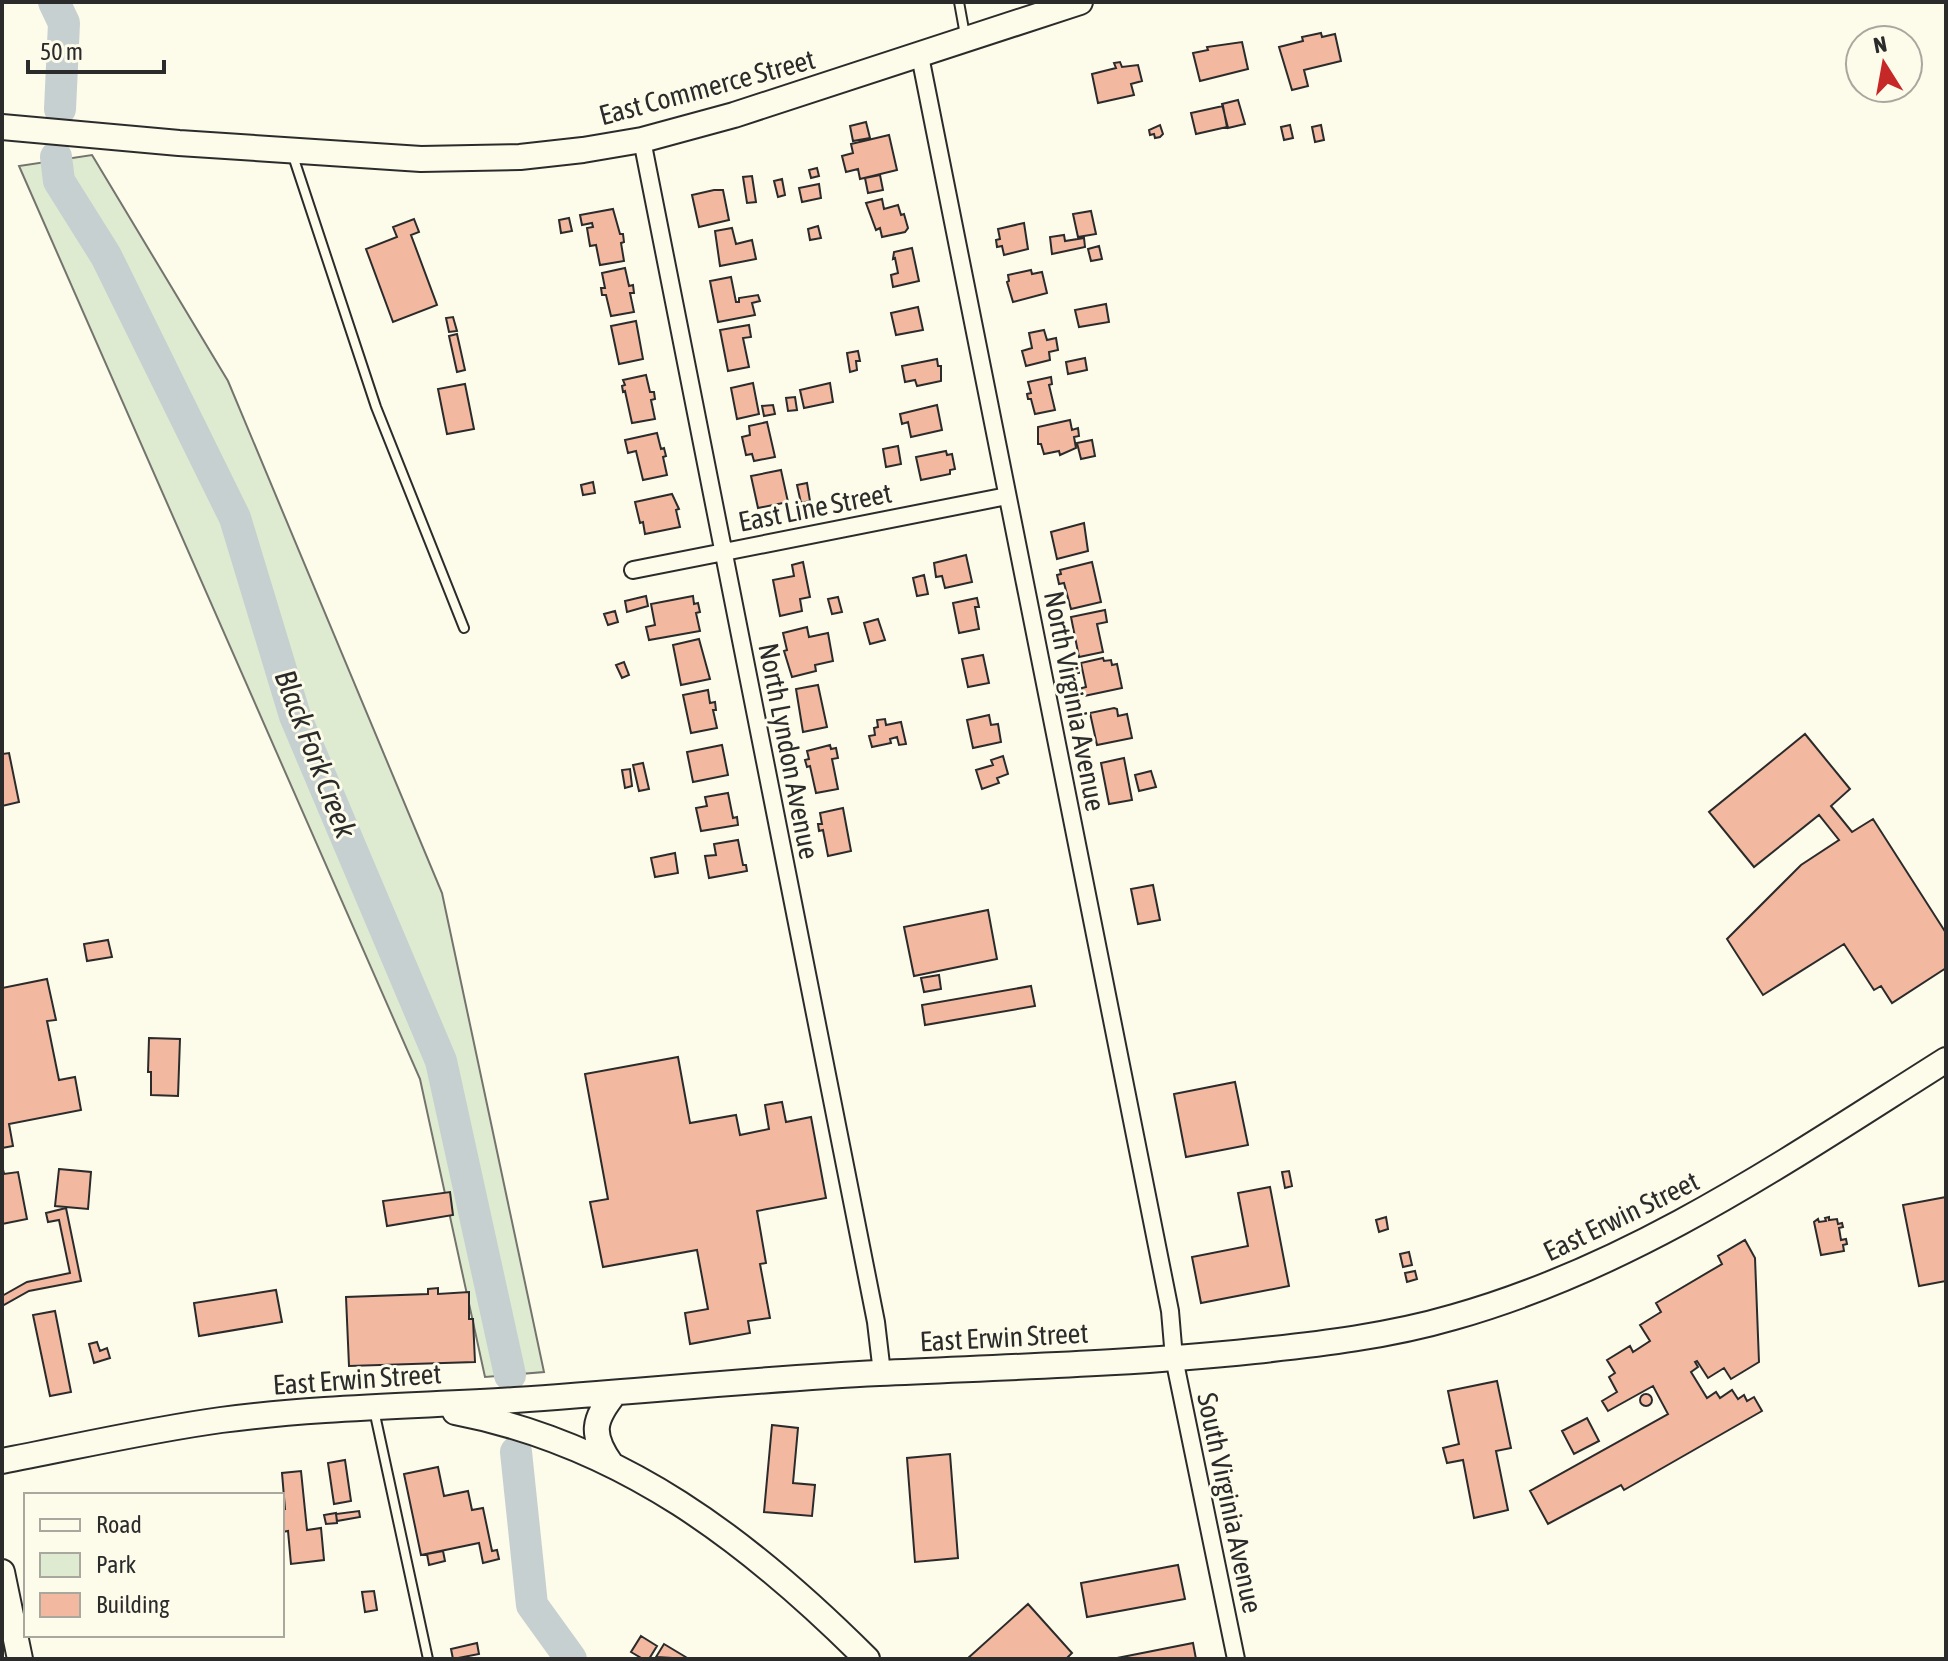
<svg xmlns="http://www.w3.org/2000/svg" width="1948" height="1661" viewBox="0 0 1948 1661" font-family="'Asap Condensed',sans-serif">
<rect width="100%" height="100%" fill="#fdfbea"/>
<path fill="#deebd1" stroke="#74746e" stroke-width="2" d="M92,155L228,381L442,893L544,1372L485,1377L420,1079L19,166Z"/>
<g fill="none" stroke-linecap="round" stroke-linejoin="round">
<path stroke="#c7d0d0" stroke-width="32" d="M54,2L64,23L60,109
M56,157L59,181L106,256L235,518L295,716L441,1061L510,1375
M516,1452L532,1605L571,1659"/>
</g>
<path fill="#f2b8a0" stroke="#2b2b2b" stroke-width="2" d="M1321,33L1322,37L1335,34L1341,61L1304,70L1308,86L1292,90L1279,47L1303,41L1302,37Z
M1242,42L1248,69L1200,81L1193,53L1208,50L1207,47Z
M1120,62L1122,67L1138,65L1142,81L1131,84L1134,95L1098,103L1092,74L1116,68L1114,63Z
M1238,100L1245,124L1228,128L1222,104Z
M1223,106L1227,127L1196,134L1191,113Z
M866,122L870,138L853,141L850,126Z
M1160,125L1163,134L1160,137L1155,138L1154,134L1150,135L1149,130Z
M1290,125L1293,138L1284,140L1281,127Z
M1321,125L1324,140L1315,142L1312,127Z
M889,135L897,170L860,179L858,169L846,172L842,156L853,153L851,144Z
M817,168L819,176L811,178L809,170Z
M880,175L883,190L868,193L865,178Z
M752,176L756,202L747,203L743,177Z
M782,179L785,195L778,197L774,181Z
M819,184L821,198L802,202L799,188Z
M714,190H723L729,220L699,227L692,195Z
M882,199L884,209L898,205L901,215L904,214L908,228L905,232L882,237L880,228L876,230L866,203Z
M613,209L620,234H623L624,242L621,243L624,261L600,265L596,245L590,246L587,228L593,227L592,223L582,225L580,215Z
M1091,211L1096,234L1078,237L1073,214Z
M569,218L572,231L561,233L559,220Z
M414,219L419,232L411,235L437,305L393,322L366,249L397,237L393,227Z
M1024,223L1028,249L1004,255L1002,246L997,247L996,240L1000,239L998,229Z
M818,226L821,238L810,240L808,229Z
M732,228L736,244L752,240L756,259L720,266L715,231Z
M1064,235L1065,241L1084,238L1085,247L1052,254L1050,237Z
M1099,246L1102,259L1091,261L1088,249Z
M912,248L919,281L893,287L891,275L898,273L895,258L893,259L894,252Z
M625,268L629,286L633,285L634,293H630L634,312L611,316L606,295H602L601,288H605L602,273Z
M1031,270L1032,274L1042,272L1047,293L1013,302L1007,282L1009,281L1008,275Z
M731,277L736,302H739V298L758,295L760,301L752,303L755,315L718,322L710,281Z
M1106,304L1109,322L1079,327L1075,310Z
M918,307L923,330L896,335L891,313Z
M453,317L457,331L449,332L446,318Z
M636,321L643,359L619,364L611,326Z
M749,325L751,337L743,338L749,367L728,371L720,330Z
M1044,330L1047,340L1056,338L1058,350L1049,352L1050,360L1026,366L1022,351L1032,348L1029,333Z
M457,334L465,370L457,372L449,336Z
M858,351L860,361H856L857,370L850,372L847,353Z
M1085,358L1087,370L1068,374L1066,362Z
M937,359L938,366H941V381L917,386L915,380L905,382L902,366Z
M646,375L650,392H654L655,399L651,400L655,419L632,423L625,391L623,392L622,386L625,385L623,380Z
M1051,377L1052,384L1049,385L1055,410L1035,414L1031,399H1028L1027,394L1031,393L1028,382Z
M753,383L759,414L737,419L731,388Z
M830,383L833,402L804,408L800,390Z
M465,384L474,429L447,434L438,389Z
M795,397L797,410L788,411L786,398Z
M773,405L775,414L764,416L762,406Z
M937,405L942,430L911,437L908,422L902,424L900,414Z
M1070,420L1072,430L1078,428L1079,436L1074,437L1076,448L1060,455L1059,451L1044,454L1041,444H1038V427Z
M767,422L775,457L754,461L752,454L746,455L742,437L750,435L749,426Z
M657,433L661,449L664,448L666,456L663,457L667,475L643,480L636,451L628,453L625,440Z
M1092,440L1095,456L1081,459L1077,443Z
M898,446L901,464L886,467L883,449Z
M946,451L947,455L952,454L955,469L950,470V474L921,480L916,457Z
M781,470L788,502L758,508L751,476Z
M593,482L595,493L583,495L581,485Z
M807,483L810,501L801,503L797,485Z
M672,494L679,509L676,510L680,527L645,534L643,522L640,523L635,502Z
M1084,523L1088,551L1057,559L1051,532Z
M966,555L972,582L945,588L942,576L936,577L934,563Z
M803,562L810,597L800,599L802,611L780,616L773,580L794,576L792,565Z
M1092,562L1101,602L1071,609L1064,583L1059,584L1057,575L1061,574L1060,570Z
M924,575L928,594L917,596L913,578Z
M646,596L648,606L627,612L625,601Z
M693,596L694,604L698,603L700,612L696,613L700,631L649,640L646,627L655,625L651,604Z
M838,597L842,612L832,614L828,599Z
M977,598L979,607H975L979,629L959,633L953,603Z
M1105,610L1107,622L1097,624L1103,652L1079,657L1071,617Z
M615,611L618,622L608,625L604,614Z
M878,619L885,640L870,644L864,623Z
M807,627L809,637L828,633L833,661L815,665L816,671L792,677L784,651L787,650L783,633Z
M699,639L710,679L681,685L673,645Z
M983,655L989,683L968,687L962,659Z
M1103,658L1104,661L1111,660L1112,665L1117,664L1122,688L1084,696L1082,688L1086,687L1081,663Z
M624,662L629,675L622,678L616,665Z
M1078,664L1079,673L1065,675L1063,667Z
M818,685L827,727L803,732L796,689Z
M708,690L710,703L715,702L716,710H713L717,728L691,733L683,695Z
M1114,708L1117,709L1118,716L1127,714L1132,738L1097,745L1090,713Z
M989,715L991,725L998,724L1001,742L973,748L967,720Z
M885,719L886,725L901,722L906,744L899,745L897,737L890,739L891,743L872,747L869,736L875,735L874,728L878,727L877,720Z
M1805,734L1850,789L1831,806L1852,832L1873,819L1946,933V968L1892,1003L1881,986L1874,990L1844,944L1763,995L1727,939L1801,865L1839,840L1819,815L1754,867L1709,812Z
M722,745L728,775L693,782L687,752Z
M830,745L831,749L836,748L838,758L832,759L838,789L816,793L810,766L807,767L805,760L809,759L807,751Z
M9,753L19,802L2,806V754Z
M1003,756L1008,774L997,778L999,783L982,789L976,770L993,765L991,760Z
M1124,758L1132,800L1109,804L1101,763Z
M643,763L649,789L639,791L633,765Z
M630,769L632,786L625,788L622,770Z
M1151,771L1156,787L1139,791L1135,775Z
M728,793L733,818L737,817L738,825L701,831L696,808L707,806L705,797Z
M843,808L851,851L828,856L823,830L819,831L818,824H822L820,813Z
M738,840L743,865H746L747,871L709,878L705,856L716,855L714,844Z
M675,853L678,873L655,877L651,858Z
M1153,885L1160,920L1138,924L1131,889Z
M988,910L997,959L914,976L904,927Z
M108,940L112,957L87,961L84,944Z
M939,975L941,989L924,992L921,978Z
M47,979L56,1020L47,1021L59,1080L75,1077L81,1110L9,1124L13,1146L2,1148V988Z
M1031,986L1035,1006L925,1025L922,1005Z
M149,1038L180,1039L178,1096L151,1095V1072H148Z
M678,1057L690,1123L736,1115L740,1135L769,1129L765,1105L782,1102L786,1122L811,1117L826,1198L757,1211L766,1263L760,1264L770,1318L748,1321L750,1333L690,1344L685,1313L708,1309L697,1250L603,1267L590,1202L608,1199L585,1074Z
M1235,1082L1248,1145L1186,1157L1174,1094Z
M2,1165L4,1174L18,1172L27,1219L2,1224Z
M59,1169L91,1172L88,1209L55,1206Z
M1289,1171L1292,1186L1285,1188L1282,1172Z
M1270,1187L1289,1286L1201,1303L1192,1257L1248,1246L1238,1193Z
M450,1192L453,1215L387,1226L383,1201Z
M1946,1197V1281L1919,1286L1903,1205Z
M66,1208L81,1281L29,1291L2,1306V1296L27,1282L70,1273L59,1220L48,1222L46,1213Z
M1386,1217L1388,1229L1379,1232L1376,1220Z
M1829,1217V1220L1837,1219L1838,1224L1842,1223L1843,1227L1839,1228L1841,1240L1846,1239L1847,1244L1843,1245L1844,1251L1821,1255L1814,1222L1818,1219L1819,1222L1826,1221L1825,1218Z
M1745,1240L1755,1258L1759,1362L1731,1379L1724,1368L1708,1378L1697,1361L1695,1362L1698,1367L1691,1372L1707,1398L1716,1392L1720,1398L1732,1390L1738,1399L1744,1395L1747,1401L1754,1397L1762,1411L1624,1490L1621,1485L1548,1524L1530,1491L1668,1414L1653,1386L1608,1411L1602,1401L1617,1392L1609,1377L1615,1373L1607,1360L1630,1346L1633,1352L1650,1341L1640,1325L1661,1312L1656,1303L1722,1264L1718,1256Z
M1409,1252L1412,1265L1403,1267L1400,1254Z
M1415,1271L1417,1279L1407,1282L1405,1273Z
M438,1288V1294L469,1292V1319H473L475,1362L349,1366L346,1297L428,1294V1289Z
M276,1290L282,1322L199,1336L194,1303Z
M55,1311L71,1392L50,1396L33,1315Z
M97,1342L100,1351L107,1348L110,1358L94,1363L89,1344Z
M1497,1381L1511,1448L1496,1451L1508,1510L1474,1518L1463,1460L1447,1463L1443,1448L1459,1444L1448,1391Z
M1640 1400a6 6 0 1 1 12 0a6 6 0 1 1-12 0Z
M1587,1418L1599,1441L1574,1454L1562,1431Z
M772,1425L798,1428L793,1483L815,1485L812,1516L764,1512Z
M950,1454L958,1558L915,1562L907,1458Z
M345,1460L351,1501L334,1504L328,1463Z
M438,1467L444,1496L468,1491L472,1510L483,1508L492,1551L497,1550L499,1559L483,1563L479,1543L421,1555L404,1474Z
M301,1471L307,1530L321,1528L324,1560L291,1564L288,1531L282,1532V1509H285L282,1473Z
M359,1511L360,1517L337,1521L336,1514Z
M336,1513L337,1523L326,1524L324,1515Z
M443,1551L445,1561L429,1565L427,1554Z
M1178,1565L1185,1599L1087,1617L1081,1583Z
M374,1591L377,1610L365,1612L362,1592Z
M1028,1604L1072,1653L1066,1659H967Z
M641,1636L657,1646L649,1659H643L631,1652Z
M477,1643L479,1654L453,1659L451,1649Z
M1193,1643L1196,1659H1112Z
M664,1644L689,1659L656,1657Z"/>
<g fill="none" stroke-linecap="round" stroke-linejoin="round">
<defs>
<path id="lane" d="M959,2L965,35
M293,156L376,407L464,628
M374,1410L428,1659"/>
<path id="street" d="M920,56L1170,1311L1174,1358L1236,1659
M642,140L876,1322L882,1373
M633,570L1007,496"/>
<path id="secondary" d="M2,127L179,143L421,159L520,157L583,150L642,140L734,115L1080,2
M455,1412C622,1444 749,1541 867,1659
M2,1461C75,1447 148,1430 221,1420C319,1407 417,1406 515,1400C636,1392 757,1379 879,1373C1004,1367 1129,1364 1254,1351C1321,1344 1389,1336 1454,1317C1635,1266 1789,1159 1946,1060
M611,1464C590,1434 593,1420 615,1393
M2,1572L20,1659"/>
</defs>
<use href="#lane" stroke="#2b2b2b" stroke-width="12"/>
<use href="#street" stroke="#2b2b2b" stroke-width="20"/>
<use href="#secondary" stroke="#2b2b2b" stroke-width="28"/>
<use href="#lane" stroke="#fdfbea" stroke-width="8"/>
<use href="#street" stroke="#fdfbea" stroke-width="16"/>
<use href="#secondary" stroke="#fdfbea" stroke-width="24"/>
</g>
<g text-anchor="middle" stroke-width="6" stroke-linejoin="round" paint-order="stroke">
<g font-size="28" fill="#2b2b2b" stroke="#fdfbea">
<text transform="translate(707 87) rotate(-15)" y="10">East Commerce Street</text>
<text transform="translate(815 507) rotate(-11)" y="10">East Line Street</text>
<text transform="translate(1075 701) rotate(79)" y="10">North Virginia Avenue</text>
<text transform="translate(789 751) rotate(79)" y="10">North Lyndon Avenue</text>
<text transform="translate(1621 1216) rotate(-26)" y="10">East Erwin Street</text>
<text transform="translate(1004 1337) rotate(-3)" y="10">East Erwin Street</text>
<text transform="translate(357 1379) rotate(-4)" y="10">East Erwin Street</text>
<text transform="translate(1230 1503) rotate(78)" y="10">South Virginia Avenue</text>
</g>
<g font-size="30" font-style="italic" fill="#2b2b2b" stroke="#fdfbea">
<text transform="translate(315 754) rotate(69)" y="10">Black Fork Creek</text>
</g>
</g>
<rect width="1948" height="1661" fill="none" stroke="#2b2b2b" stroke-width="8"/>
<rect x="24" y="1493" width="260" height="144" fill="#fdfbea" stroke="#a9a89e" stroke-width="2"/>
<rect x="40" y="1519" width="40" height="12" fill="#fdfbea" stroke="#a9a89e" stroke-width="2"/>
<text x="96" y="1533" font-size="24" fill="#2b2b2b">Road</text>
<rect x="40" y="1553" width="40" height="24" fill="#deebd1" stroke="#a9a89e" stroke-width="2"/>
<text x="96" y="1573" font-size="24" fill="#2b2b2b">Park</text>
<rect x="40" y="1593" width="40" height="24" fill="#f2b8a0" stroke="#a9a89e" stroke-width="2"/>
<text x="96" y="1613" font-size="24" fill="#2b2b2b">Building</text>
<g transform="translate(1884 64) rotate(349)"><circle r="38" fill="#fdfbea" stroke="#a9a89e" stroke-width="2"/>
<path d="M0-6L14 30L0 20L-14 30Z" fill="#c62828"/>
<text y="-12" font-size="22" font-weight="bold" text-anchor="middle" fill="#2b2b2b">N</text>
</g>
<path d="M28 60v12h136v-12" fill="none" stroke="#2b2b2b" stroke-width="4"/>
<text x="40" y="60" font-size="24" fill="#2b2b2b" stroke="#fdfbea" stroke-width="6" paint-order="stroke">50 m</text>
</svg>
